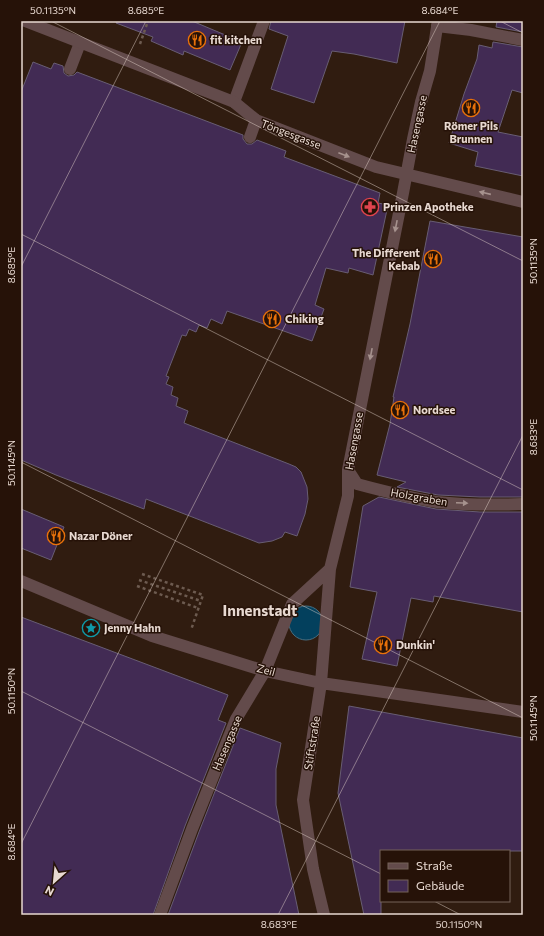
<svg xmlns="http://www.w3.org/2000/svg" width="544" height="936" viewBox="0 0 544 936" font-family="Commissioner,sans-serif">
<rect width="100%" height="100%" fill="#301c10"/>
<path fill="#03405d" stroke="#486e80" d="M289 623a17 17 0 1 1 34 0a17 17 0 1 1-34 0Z"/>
<path fill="#422b54" stroke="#685d73" d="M117,21H192L242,42L230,70L184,51L183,55L151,41L153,37L116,23Z
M271,21H405L397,63L354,54L332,51L314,103L271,89L288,36L269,29Z
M497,21H523V32L496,27Z
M493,42L523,47V93L512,90L498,132L523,137V176L475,166L478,152L449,143L464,94L477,59L479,45L492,48Z
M33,62L51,69L54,63L63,66L64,73L68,76L74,75L77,72L243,135V139L247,144H252L257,140L286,151L284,157L380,193L378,203L388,205L373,275L349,268L348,273L326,268L315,305L324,309L312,341L227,311L222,324L211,319L207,328L199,325L196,332L189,329L186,336L182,335L166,376L169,377L166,384L173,387L171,395L178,398L176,406L188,411L184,423L289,464L296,467L301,472L307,487L308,499L305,514L297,536L285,532L282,537L272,541L259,543L146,499L144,509L56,475L21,460V92Z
M430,221L523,237V497H480L438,495L397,487L406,482L377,475L390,424L394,397H393L410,324Z
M379,497L436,509L480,512H523V612L434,596L433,602L411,598L397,666L362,659L377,592L350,587L363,506Z
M21,509L64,527L51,560L21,548Z
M21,617L228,695L218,720L226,723L185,826L153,915H21Z
M349,706L523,738V851H381V915H364L338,793Z
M240,728L281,743L276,769V805L299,915H168L199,832Z"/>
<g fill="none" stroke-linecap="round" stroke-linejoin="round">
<path stroke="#6d5b50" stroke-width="2.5" stroke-dasharray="3 3" stroke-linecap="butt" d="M140,44L148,21
M142,574L203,595L191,630
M139,580L201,601
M137,586L198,608"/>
<path stroke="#634b4b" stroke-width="12" d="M437,26L471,30L523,40
M70,69L80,43
M234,102L264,21
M250,137L256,120"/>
<path stroke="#634b4b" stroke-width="12" d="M25,21L234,102L256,120L376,167L523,202
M348,470L357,484C383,491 410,498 437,502C465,505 495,505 523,504
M21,581L152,636L265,671L321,683L523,712
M160,915L192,829L236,719L265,671L292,604L330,569
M324,915L313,869L303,800L321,683L330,569L348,496V470L403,193L413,139L421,102L430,71L438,21"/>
</g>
<defs><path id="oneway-solid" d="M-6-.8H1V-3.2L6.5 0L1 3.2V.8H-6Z"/></defs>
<g fill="#a6928e">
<use href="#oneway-solid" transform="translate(344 155) rotate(21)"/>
<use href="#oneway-solid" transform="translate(485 193) rotate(-167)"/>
<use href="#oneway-solid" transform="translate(396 226) rotate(101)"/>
<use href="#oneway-solid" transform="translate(371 354) rotate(101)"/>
<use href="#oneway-solid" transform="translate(462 503) rotate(3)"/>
</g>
<path fill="none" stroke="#e8d9d1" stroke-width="1" stroke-opacity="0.45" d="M51,21L523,261M500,21L523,33M21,234L523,490M21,267L146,21M21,462L523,718M21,691L381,874M21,844L440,21M434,901L461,915M278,915L523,435"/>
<defs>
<symbol id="restaurant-ring" viewBox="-11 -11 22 22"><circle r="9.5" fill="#261208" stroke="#e8710a" stroke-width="1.5"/><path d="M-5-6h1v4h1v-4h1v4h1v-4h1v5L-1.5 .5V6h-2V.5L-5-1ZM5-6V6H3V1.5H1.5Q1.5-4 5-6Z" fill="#e8710a"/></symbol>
<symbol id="pharmacy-ring" viewBox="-11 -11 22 22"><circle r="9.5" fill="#261208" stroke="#e0444e" stroke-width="1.5"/><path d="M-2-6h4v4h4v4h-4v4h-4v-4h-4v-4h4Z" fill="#e0444e"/></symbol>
<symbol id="sight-ring" viewBox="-11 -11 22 22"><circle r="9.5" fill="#261208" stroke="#0f9aa8" stroke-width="1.5"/><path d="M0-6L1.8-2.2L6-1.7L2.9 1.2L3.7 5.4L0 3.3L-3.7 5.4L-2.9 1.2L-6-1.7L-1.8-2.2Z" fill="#0f9aa8"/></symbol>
</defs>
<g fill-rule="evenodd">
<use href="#restaurant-ring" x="187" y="30" width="20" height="20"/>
<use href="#restaurant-ring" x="461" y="98" width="20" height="20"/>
<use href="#pharmacy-ring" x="360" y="197" width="20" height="20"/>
<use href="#restaurant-ring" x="423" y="249" width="20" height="20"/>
<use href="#restaurant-ring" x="262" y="309" width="20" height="20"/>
<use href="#restaurant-ring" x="390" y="400" width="20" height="20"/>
<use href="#restaurant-ring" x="46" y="526" width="20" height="20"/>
<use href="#sight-ring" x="81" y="618" width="20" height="20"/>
<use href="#restaurant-ring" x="373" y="635" width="20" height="20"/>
</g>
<g text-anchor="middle" stroke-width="3" stroke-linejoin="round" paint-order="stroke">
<g font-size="11" font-weight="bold" fill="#e8d9d1" stroke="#261208" text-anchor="start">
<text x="210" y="44">fit kitchen</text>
<text x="471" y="130" text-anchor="middle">Römer Pils<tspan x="471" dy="13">Brunnen</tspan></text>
<text x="383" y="211">Prinzen Apotheke</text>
<text x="420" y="257" text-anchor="end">The Different<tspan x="420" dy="13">Kebab</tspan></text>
<text x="285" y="323">Chiking</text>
<text x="413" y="414">Nordsee</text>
<text x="69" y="540">Nazar Döner</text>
<text x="104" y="632">Jenny Hahn</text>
<text x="396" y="649">Dunkin'</text>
</g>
<g font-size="11" fill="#e8d9d1" stroke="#261208">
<text transform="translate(417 124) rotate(-78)" y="4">Hasengasse</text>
<text transform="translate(291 134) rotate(21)" y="4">Töngesgasse</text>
<text transform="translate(354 441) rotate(-80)" y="4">Hasengasse</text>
<text transform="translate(419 497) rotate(10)" y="4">Holzgraben</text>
<text transform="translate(266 670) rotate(15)" y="4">Zeil</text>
<text transform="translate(227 743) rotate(-67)" y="4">Hasengasse</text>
<text transform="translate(312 743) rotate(-81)" y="4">Stiftstraße</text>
</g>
<g font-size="15" font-weight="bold" fill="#e8d9d1" stroke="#261208">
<text x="260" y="616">Innenstadt</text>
</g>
</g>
<rect width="544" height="936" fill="none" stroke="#261208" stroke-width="44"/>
<rect x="380" y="850" width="130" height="52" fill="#261208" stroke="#746258"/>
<rect x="388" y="863" width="20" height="6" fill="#634b4b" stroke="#746258"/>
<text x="416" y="870" font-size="12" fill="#e8d9d1">Straße</text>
<rect x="388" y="880" width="20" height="12" fill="#422b54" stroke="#746258"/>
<text x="416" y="890" font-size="12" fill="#e8d9d1">Gebäude</text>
<g transform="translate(54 882) rotate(207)" stroke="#261208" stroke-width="3" paint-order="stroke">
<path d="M0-3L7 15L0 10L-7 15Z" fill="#e8d9d1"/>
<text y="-6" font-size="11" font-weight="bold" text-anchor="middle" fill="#e8d9d1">N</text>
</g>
<rect x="22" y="22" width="500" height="892" fill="none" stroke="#e8d9d1" stroke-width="1.5"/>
<g font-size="10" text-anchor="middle" fill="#e8d9d1">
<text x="53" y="14">50.1135°N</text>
<text x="146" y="14">8.685°E</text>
<text x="440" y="14">8.684°E</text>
<text transform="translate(533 261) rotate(-90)" y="4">50.1135°N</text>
<text transform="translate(11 265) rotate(-90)" y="4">8.685°E</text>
<text transform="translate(533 437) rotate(-90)" y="4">8.683°E</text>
<text transform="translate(11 463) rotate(-90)" y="4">50.1145°N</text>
<text transform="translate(11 691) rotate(-90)" y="4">50.1150°N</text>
<text transform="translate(533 718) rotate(-90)" y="4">50.1145°N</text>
<text transform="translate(11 842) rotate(-90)" y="4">8.684°E</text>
<text x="279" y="928">8.683°E</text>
<text x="459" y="928">50.1150°N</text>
</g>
</svg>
